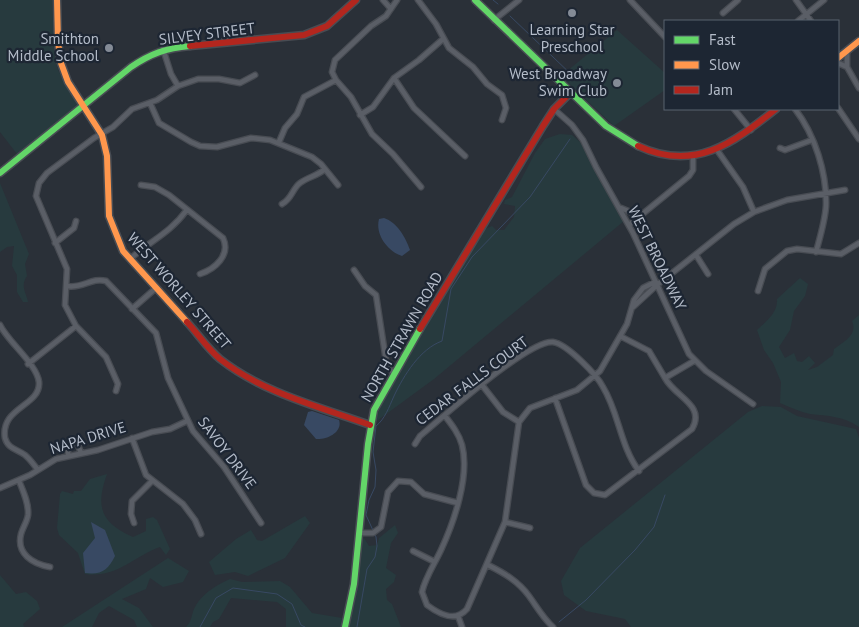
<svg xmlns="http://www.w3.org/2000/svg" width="859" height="627" viewBox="0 0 859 627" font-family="'PT Sans',sans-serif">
<rect width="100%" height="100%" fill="#2a3038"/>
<path fill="#273a3e" d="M0,0H52L55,61L58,70L78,106L17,154L0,132Z
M617,30L665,73V90L614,126L561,76Z
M560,134L572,135L580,142L624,221L434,379L374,423L384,398L459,268L465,262L482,230L492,226L496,230H504L514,217L515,206L504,204L505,200L512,197L535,153L545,139Z
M0,183L29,254L25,264L27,276C20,286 26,292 28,302H23L17,292V275L12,266L14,246L7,247L0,252Z
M800,278L808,284L805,296L794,311L790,330L779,347L785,358L794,353L797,361L802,362L809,356L815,363L808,370L817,367L833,355L834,349C844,341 858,335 852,321L859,315V427C843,416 828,416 810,414C800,412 790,407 780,403L781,382L773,363L764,350L757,330C766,321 778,313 777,299Z
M762,406L781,407L797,416L856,429L859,438V627H631L625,619L586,611L564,595L561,581L580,548L748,412Z
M107,474C95,507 101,523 133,537L146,531V519L153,517L157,520L170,549L166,555L160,547C132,557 118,578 85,574L78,553L59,535L57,528L60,494L62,491L73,494L74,491H81L90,479Z
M305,516L310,523L285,558L248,576L235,572L215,575L209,562L236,539L251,530L257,540L262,541Z
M395,525L398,533L391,543L386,568L396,575L394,582L386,589L387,600L392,604L401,627H349L362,540L364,538L369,546L377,545L379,538Z
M168,558L189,571L183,582L163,587L150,578L146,589L122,599L139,608L153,627H137L134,620L109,606L99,613L92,627H62Z
M0,575L16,594L26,592L37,601L40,609L23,624L24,627H0Z
M230,579L242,582L280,581L290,587L312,613L342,618L341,627H286V609L277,602L231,598L219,619L213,622L210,627H186C192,621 191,616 194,609C200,595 216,585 230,579Z"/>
<path fill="#384963" d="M384,218C397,222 406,238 410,250L402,256C387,251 375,234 379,219Z
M312,411L339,420C343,432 327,440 316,439L304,425L308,412Z
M91,522L105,530L115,556C108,570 102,575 85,573L83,553L95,538Z"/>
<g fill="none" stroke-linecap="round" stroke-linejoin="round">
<path stroke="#384963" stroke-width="1" d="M493,0L498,4
M510,16L575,78
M588,90L595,97
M559,622L586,600L635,550L654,527L665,495
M200,627L216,598L233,588L277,594L292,604L301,625L305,627
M357,627L367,569L375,557L377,546L376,537L366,515L369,500L375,487L376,470L373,452L376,426C385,419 389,407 394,396C404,375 420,349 442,341L451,289L472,257L530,197L570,139"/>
<defs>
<path id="street" d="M383,0L391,9
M397,0L386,16L371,26L335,60L332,72L336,80L351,97L372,134L393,154L421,187
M418,0L436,24L449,48L473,67L487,84L502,95L506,108L502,120
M630,0L665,37
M796,0L811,21
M723,13L738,0
M494,20L519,0
M798,21L824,0
M163,49L171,74L178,86
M847,51V67L859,88
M838,63L847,67
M394,78L414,108L465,156
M150,103L159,123L191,142L200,146L217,147L251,138L270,140L312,157L321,164L338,185
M838,108L859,139
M554,109L572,125L583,140L596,167L633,233L689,354L706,371L753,404
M734,109L751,130
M795,109C815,135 827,173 826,206C825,221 820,237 816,252
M360,115L373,107L394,78L419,60L443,39
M279,142L285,128L297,114L304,97L336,80
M780,148L785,150L812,140
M717,150L743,187L754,212
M141,185L155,187L169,195L223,238C231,255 215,269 200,274
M282,204C292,199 292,189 300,183C308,177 317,176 325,169
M621,208L640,216
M629,225L689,176L693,170V156
M55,243L74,228L76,221
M696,255L708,274
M130,259C149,242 171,232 186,211
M354,270L365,286L376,295L387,367L394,373
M67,286C83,289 91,277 106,281L156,333L168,378L193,431L224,467L261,523
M758,291L765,269L787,251L797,249L841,254L859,243
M633,307L657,285L734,224L754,212L787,200L845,190
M132,309L156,288
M0,325C8,342 37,364 39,382C41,406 0,407 5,438C8,449 17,449 25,455C30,459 34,465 38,470
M620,336L649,351L665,378
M28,364L76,326
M482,385L503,412L519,422
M116,391L118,384L106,357L76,326L65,305L67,269L36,196L39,183L47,173L94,138L113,127L132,109L157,100L178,86L198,79H219L240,83L255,75
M555,398L586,485L594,493L605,495L692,429C706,405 675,397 665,378L694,361
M445,416C452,425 459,434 462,445C470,476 454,522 441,550C435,563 425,578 422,592L427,605C439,614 455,623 467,609L505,522L519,422L530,408L577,390L600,371L627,324L634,300L643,288L653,283L657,285
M132,438L146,475L183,504L195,520L201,534
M415,444L420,436C443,417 528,340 553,342C567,344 597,375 603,387C619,413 620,446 639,471
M68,455V449L74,443L78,445L81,453
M19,481C23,491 29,503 28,515C27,522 23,527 21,534C16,554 33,564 50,567
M0,488L30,475L56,459L98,450L152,432L170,429L187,421
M505,522L530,528
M134,523L131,514L132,501L152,481
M360,533H373L381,527L388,492L398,481L411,482L424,494L458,503
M413,551L435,562
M488,565C504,573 518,581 529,596C537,607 543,618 553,627
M458,616L462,627"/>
<path id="fast" d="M475,0L606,126L638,146
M0,173L131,67C150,54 166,48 190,46
M345,627L354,584L368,444L374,410L420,329"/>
<path id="slow" d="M57,0L58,42L61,63L68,82L102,135L107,156L109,216L123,251L187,322
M838,58L859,41"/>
<path id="jam" d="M190,46L304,35L327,26L356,0
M638,146C694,172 732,144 776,109
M187,322C198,334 208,349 220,359C263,393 320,407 370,425
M420,329L543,126L554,109L570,93"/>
</defs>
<use href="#street" stroke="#484c53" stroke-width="7"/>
<use href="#fast" stroke="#484c53" stroke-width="9"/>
<use href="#slow" stroke="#484c53" stroke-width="9"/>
<use href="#jam" stroke="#484c53" stroke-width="9"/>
<use href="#street" stroke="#5a5e66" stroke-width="4.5"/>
<use href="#fast" stroke="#63d668" stroke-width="6"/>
<use href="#slow" stroke="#ff974d" stroke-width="6"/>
<use href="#jam" stroke="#b3261e" stroke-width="6"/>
</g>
<g fill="#848b96" stroke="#1d2633" stroke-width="2">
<circle cx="572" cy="13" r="5"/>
<circle cx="109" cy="48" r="5"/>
<circle cx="617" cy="83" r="5"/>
</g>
<g text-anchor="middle" stroke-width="4.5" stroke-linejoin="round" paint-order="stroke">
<g font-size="15" fill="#b4bcc9" stroke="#1d2633" text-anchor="end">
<text x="572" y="35" text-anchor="middle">Learning Star<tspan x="572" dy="17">Preschool</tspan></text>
<text x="99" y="44">Smithton<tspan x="99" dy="17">Middle School</tspan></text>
<text x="607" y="79">West Broadway<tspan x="607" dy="17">Swim Club</tspan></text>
</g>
<g font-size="15" fill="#b4bcc9" stroke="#1d2633">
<text transform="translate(207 34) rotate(-7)" y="5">SILVEY STREET</text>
<text transform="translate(657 258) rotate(64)" y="5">WEST BROADWAY</text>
<text transform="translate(179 291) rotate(49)" y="5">WEST WORLEY STREET</text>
<text transform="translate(402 337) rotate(-60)" y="5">NORTH STRAWN ROAD</text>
<text transform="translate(472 381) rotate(-37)" y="5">CEDAR FALLS COURT</text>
<text transform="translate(88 438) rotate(-17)" y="5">NAPA DRIVE</text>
<text transform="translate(227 453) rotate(53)" y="5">SAVOY DRIVE</text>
</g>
</g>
<rect x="664" y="20" width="175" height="90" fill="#1d2633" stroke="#59626f"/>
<rect x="674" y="36" width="25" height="8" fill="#63d668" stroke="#59626f"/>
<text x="709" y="45" font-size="15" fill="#b4bcc9">Fast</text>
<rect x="674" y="61" width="25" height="8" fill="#ff974d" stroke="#59626f"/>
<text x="709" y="70" font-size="15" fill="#b4bcc9">Slow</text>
<rect x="674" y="86" width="25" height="8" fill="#b3261e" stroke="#59626f"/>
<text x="709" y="95" font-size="15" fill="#b4bcc9">Jam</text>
</svg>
